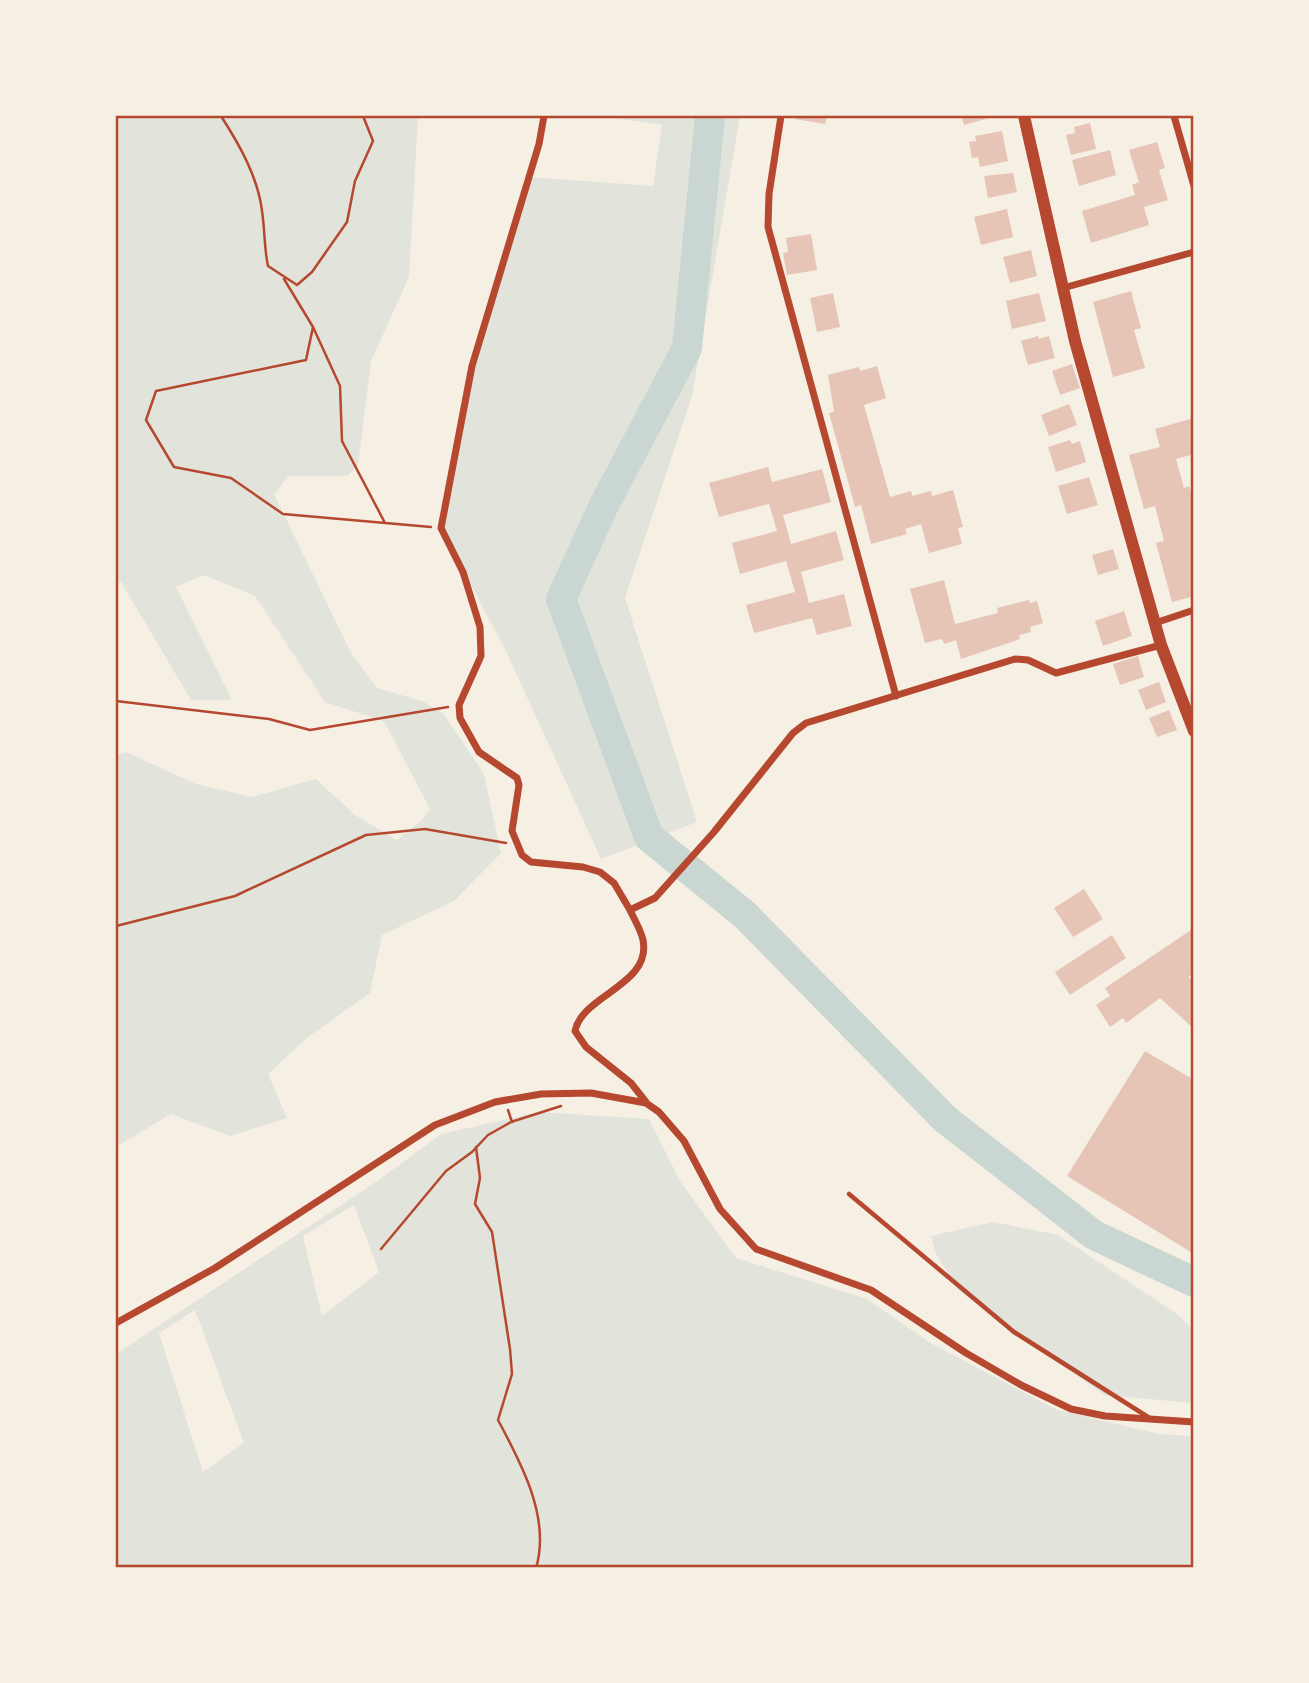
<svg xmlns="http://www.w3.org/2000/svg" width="1309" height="1683" viewBox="0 0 1309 1683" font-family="'DejaVu Sans',sans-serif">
<rect width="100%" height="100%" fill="#f6efe4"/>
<path fill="#e2e4dc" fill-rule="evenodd" d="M116,116H418L409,277L371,361L358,466L347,476H289L274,494L351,653L377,688L422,701L443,713L484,774L501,853L454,901L382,935L370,993L307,1038L268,1074L287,1118L230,1136L171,1114L116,1147V755L126,752L196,784L252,797L316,779L355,815L397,840L423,819L430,809L384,721L325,702L255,596L204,575L176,587L232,700H191L121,582L116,583Z
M600,116H740L692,396L625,598L697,822L601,859L506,651L441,528L472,366L529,177L653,186L662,125Z
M539,1112L649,1119L680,1181L736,1258L867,1299L929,1342L1057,1410L1159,1434L1193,1436V1567L116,1568V1354L376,1182L441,1134ZM354,1205L379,1272L322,1316L303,1236ZM195,1310L244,1443L203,1472L159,1333Z
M993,1222L1058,1235L1177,1314L1193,1329V1403L1104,1395L958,1290L936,1254L931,1236Z"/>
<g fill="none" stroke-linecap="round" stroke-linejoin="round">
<path stroke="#c9d6d2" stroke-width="30" d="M710,116L687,348L604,505L561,599L649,837L745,915L945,1119L1094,1235L1194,1282"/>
</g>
<path fill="#e6c5b7" d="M795,116H827L825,124L795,119Z
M961,116H996L964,125Z
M1090,123L1096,149L1071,155L1066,135L1075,133L1074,127Z
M1002,131L1008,161L980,167L978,157L972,158L969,142L976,141L975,136Z
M1157,142L1165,168L1159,170L1168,200L1144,207L1149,225L1091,243L1082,211L1135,195L1132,185L1139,182L1129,150Z
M1110,150L1116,175L1079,186L1072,160Z
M1013,173L1017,192L988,198L984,176Z
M1007,209L1013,237L981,245L974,217Z
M811,234L817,270L787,275L783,253L788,252L786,238Z
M1031,250L1037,276L1010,283L1003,257Z
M1131,291L1141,328L1134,330L1145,368L1113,377L1093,302Z
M833,293L840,327L817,332L810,298Z
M1039,293L1046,321L1012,329L1006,301Z
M1038,336L1039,339L1049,336L1055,358L1028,365L1021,341Z
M1072,364L1080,388L1060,395L1052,371Z
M877,366L886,398L864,405L890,497L911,491L912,496L931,491L932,496L953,490L963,527L958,528L962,544L929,553L921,524L905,529L907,534L871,544L861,505L855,507L829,413L834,412L828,375L859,367L860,371Z
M1069,404L1077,425L1049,436L1041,415Z
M1194,418V454L1176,459L1184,488L1189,486L1194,504V596L1172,602L1156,543L1164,541L1155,506L1144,509L1129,455L1160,447L1155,429Z
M1070,440L1072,444L1080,441L1086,462L1056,472L1048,447Z
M768,467L772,482L822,469L831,502L783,515L791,544L836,531L844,560L801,572L809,603L844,594L852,626L817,635L812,618L754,633L746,605L795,592L786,561L740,574L732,543L777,531L769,504L719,517L709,483Z
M1089,477L1098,505L1067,514L1058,486Z
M1113,549L1119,569L1098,575L1092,555Z
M944,580L955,624L998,613L997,608L1029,600L1030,603L1037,601L1043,623L1030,627L1031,632L1019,635L1020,639L961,659L956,640L944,644L942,639L925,643L910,589Z
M1124,611L1132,636L1103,646L1095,621Z
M1138,656L1144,677L1120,685L1113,664Z
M1159,682L1166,702L1146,710L1138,690Z
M1169,710L1177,730L1157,737L1149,718Z
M1084,889L1103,919L1073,937L1054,908Z
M1194,928V973L1188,977L1194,982V1029L1160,998L1126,1023L1123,1018L1110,1027L1096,1005L1110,996L1105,988Z
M1112,935L1126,958L1070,995L1055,972Z
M1145,1051L1194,1080V1254L1067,1176Z"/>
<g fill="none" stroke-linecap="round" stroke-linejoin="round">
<path stroke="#b5482f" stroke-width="2.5" d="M221,116C239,144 258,177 262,211C265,230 264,248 268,266L297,285L312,272L347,222L355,181L373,141L363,116
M284,279L313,327L306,360L156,391L146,420L174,467L231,478L283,514L431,527
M313,327L340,386L342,441L385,523
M116,701L269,719L310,730L448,707
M116,926L235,896L366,835L425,829L506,843
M508,1110L512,1122
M476,1147L480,1178L475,1204L492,1232L510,1349L512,1374L498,1420C521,1463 551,1518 536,1568
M381,1249L446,1171L472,1152L488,1135L511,1122L561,1106"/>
<path stroke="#b5482f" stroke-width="4.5" d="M849,1194L1014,1332L1148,1417"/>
<path stroke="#b5482f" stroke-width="7" d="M544,116L539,144L472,366L441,528L463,572L480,627L481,656L459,705L460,718L479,752L517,778L519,785L512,831L522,855L531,862L583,867L600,872L614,883L630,910L655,898L714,832L793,733L806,723L1015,659L1028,660L1056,673L1161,645
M781,116L769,194L768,227L896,696
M1174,116L1194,186
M1063,288L1194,252
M1155,623L1194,610
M630,910C634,919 641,930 643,940C652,985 582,995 575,1031L586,1047L631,1083L646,1102
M116,1323L215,1268L435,1125L495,1102L541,1094L591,1093L646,1103L659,1112L684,1141L720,1209L756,1249L871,1290L966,1353L1021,1385L1071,1409L1105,1416L1194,1422"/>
<path stroke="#b5482f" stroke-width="12" d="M1024,116L1075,341L1161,645L1194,731"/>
</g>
<rect width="1309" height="1683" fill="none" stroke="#f6efe4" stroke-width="234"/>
<rect x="117" y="117" width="1075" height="1449" fill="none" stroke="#b5482f" stroke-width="2.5"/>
</svg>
